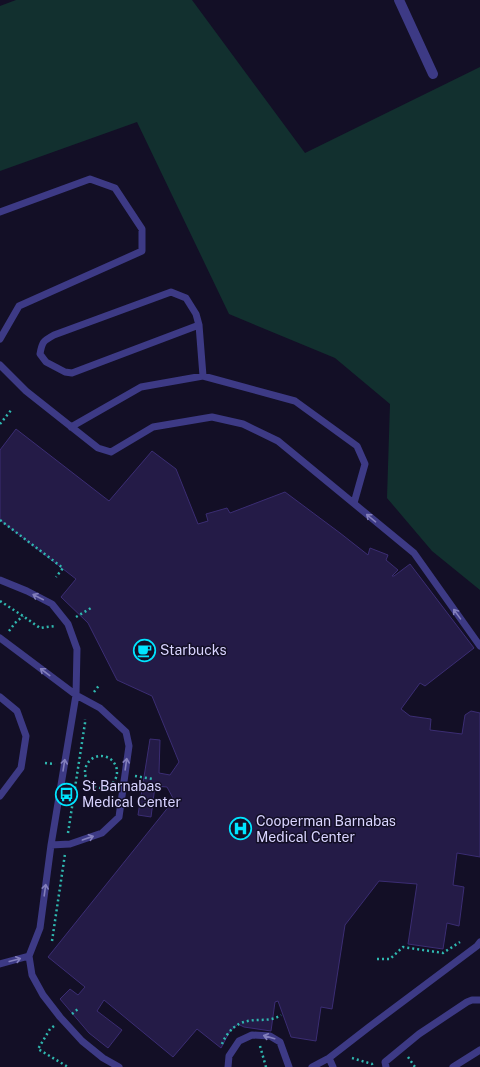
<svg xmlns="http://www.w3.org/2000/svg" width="480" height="1067" viewBox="0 0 480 1067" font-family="'Public Sans',sans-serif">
<rect width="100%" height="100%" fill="#130f26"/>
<path fill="#12302f" d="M16,0H192L305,153L480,67V590L432,551L387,498L390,404L335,358L229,314L137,122L0,171V6Z"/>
<path fill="#241b47" stroke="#3b2d73" d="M16,429L109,501L152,451L176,469L198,524L208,521L206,514L227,508L230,513L285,492L340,533L368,555L370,548L388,555L386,560L398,570L392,576H394L410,564L474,648L425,686L420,683L401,709L410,716L431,719L430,730L462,734L465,715L471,711L480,713V857L457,853L453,885L464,887L459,926L447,923L443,949L408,944L417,884L379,881L345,925L332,1009L321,1007L316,1041L291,1037L278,1001L275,1002L271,1031L244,1027L238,1024L230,1031L221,1048L197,1029L173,1057L104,1000L97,1011L122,1030L108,1048L89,1033L60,999L70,989L78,995L85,987L48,957L174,800L167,787L155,786L151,817L138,815L150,739L160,740L159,773L170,775L179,762L152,696L117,680L88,623L61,597L76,579L0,520V450Z"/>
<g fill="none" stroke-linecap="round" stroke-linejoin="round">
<path stroke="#2fb8b0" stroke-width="2.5" stroke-dasharray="2 3" stroke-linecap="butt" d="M0,424L12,409
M0,520L63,568L56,577
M0,601L23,616L40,628L55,626
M76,617L91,608
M9,631L15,623L23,616
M94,692L100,684
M85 772a16 16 0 1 1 32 0a16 16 0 1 1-32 0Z
M45,763L55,764
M135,776L153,779
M68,833L85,723V719
M52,941L65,854
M377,959H390L403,947L443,953L460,942
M72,1014L78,1009
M54,1026L50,1029L38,1049L68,1067
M222,1044C224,1038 229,1032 233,1028C250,1014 266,1025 281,1015
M260,1046L266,1067
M408,1057L415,1067
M352,1058L372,1064L374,1063"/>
<path stroke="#3d3a85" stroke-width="7" d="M0,212L90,179L115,188L142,229V251L19,306L0,339
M199,325L72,373L65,372L46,362L40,354C42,342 43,341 54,335L171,292L186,298L196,314L199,325L203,376
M0,365L26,391L98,448L111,452L153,427L212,417L243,424L278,441L414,553L480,646
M71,427L141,387L203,376L295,401L357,446L365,464L354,503
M0,580L27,591L52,604L68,624L77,649L76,695L51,845L40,928L29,956L32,975L43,995L60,1017L82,1041L103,1058L119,1067
M0,638L76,695L100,708L126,732L129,746L119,817L102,833L70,844L51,845
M0,697L17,711L26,736L21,768L0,796
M0,964L29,956
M329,1058L333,1067
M228,1067L229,1056L239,1041L252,1035L270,1036L280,1042L289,1067
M312,1067L329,1058L369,1027L477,946L480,942
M386,1067L385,1062L419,1034L467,1002L472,1000H480
M453,1067L480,1050"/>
<path stroke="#3d3a85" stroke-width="10" d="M399,0L433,74"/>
</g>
<defs><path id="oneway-shaft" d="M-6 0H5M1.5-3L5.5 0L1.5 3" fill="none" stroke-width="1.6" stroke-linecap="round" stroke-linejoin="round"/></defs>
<g stroke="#837fbc">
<use href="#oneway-shaft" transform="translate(371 518) rotate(-140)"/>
<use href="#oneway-shaft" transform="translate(38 597) rotate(-153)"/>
<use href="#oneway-shaft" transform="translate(457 614) rotate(-126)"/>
<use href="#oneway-shaft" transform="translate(45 672) rotate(-143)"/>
<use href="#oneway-shaft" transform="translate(126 764) rotate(-82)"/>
<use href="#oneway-shaft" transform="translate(64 765) rotate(-81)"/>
<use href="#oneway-shaft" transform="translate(88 838) rotate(-19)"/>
<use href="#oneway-shaft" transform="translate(45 890) rotate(-82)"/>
<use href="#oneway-shaft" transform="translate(15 960) rotate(-15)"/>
<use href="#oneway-shaft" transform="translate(269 1037) rotate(-164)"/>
</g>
<defs>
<symbol id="cafe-ring" viewBox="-11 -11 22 22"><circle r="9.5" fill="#130f26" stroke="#00e5ff" stroke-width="1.5"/><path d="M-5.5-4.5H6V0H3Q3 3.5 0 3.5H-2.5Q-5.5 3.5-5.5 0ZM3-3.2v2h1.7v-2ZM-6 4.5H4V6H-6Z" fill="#00e5ff"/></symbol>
<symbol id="bus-ring" viewBox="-11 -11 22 22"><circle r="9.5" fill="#130f26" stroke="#00e5ff" stroke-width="1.5"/><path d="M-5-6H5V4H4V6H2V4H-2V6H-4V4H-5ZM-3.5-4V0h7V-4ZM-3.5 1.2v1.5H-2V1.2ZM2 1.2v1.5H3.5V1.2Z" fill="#00e5ff"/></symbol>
<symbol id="hospital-ring" viewBox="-11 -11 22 22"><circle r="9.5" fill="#130f26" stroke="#00e5ff" stroke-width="1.5"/><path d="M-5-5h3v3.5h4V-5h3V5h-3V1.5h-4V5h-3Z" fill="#00e5ff"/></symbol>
</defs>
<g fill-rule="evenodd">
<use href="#cafe-ring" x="132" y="638" width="25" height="25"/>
<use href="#bus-ring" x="54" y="782" width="25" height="25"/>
<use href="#hospital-ring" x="228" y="816" width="25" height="25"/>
</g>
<g text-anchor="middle" stroke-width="3" stroke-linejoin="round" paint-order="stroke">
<g font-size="14" fill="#d9d4ff" stroke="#130f26" text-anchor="start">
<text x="160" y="655">Starbucks</text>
<text x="82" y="791">St Barnabas<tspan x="82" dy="16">Medical Center</tspan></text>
<text x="256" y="826">Cooperman Barnabas<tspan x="256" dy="16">Medical Center</tspan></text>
</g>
</g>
</svg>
